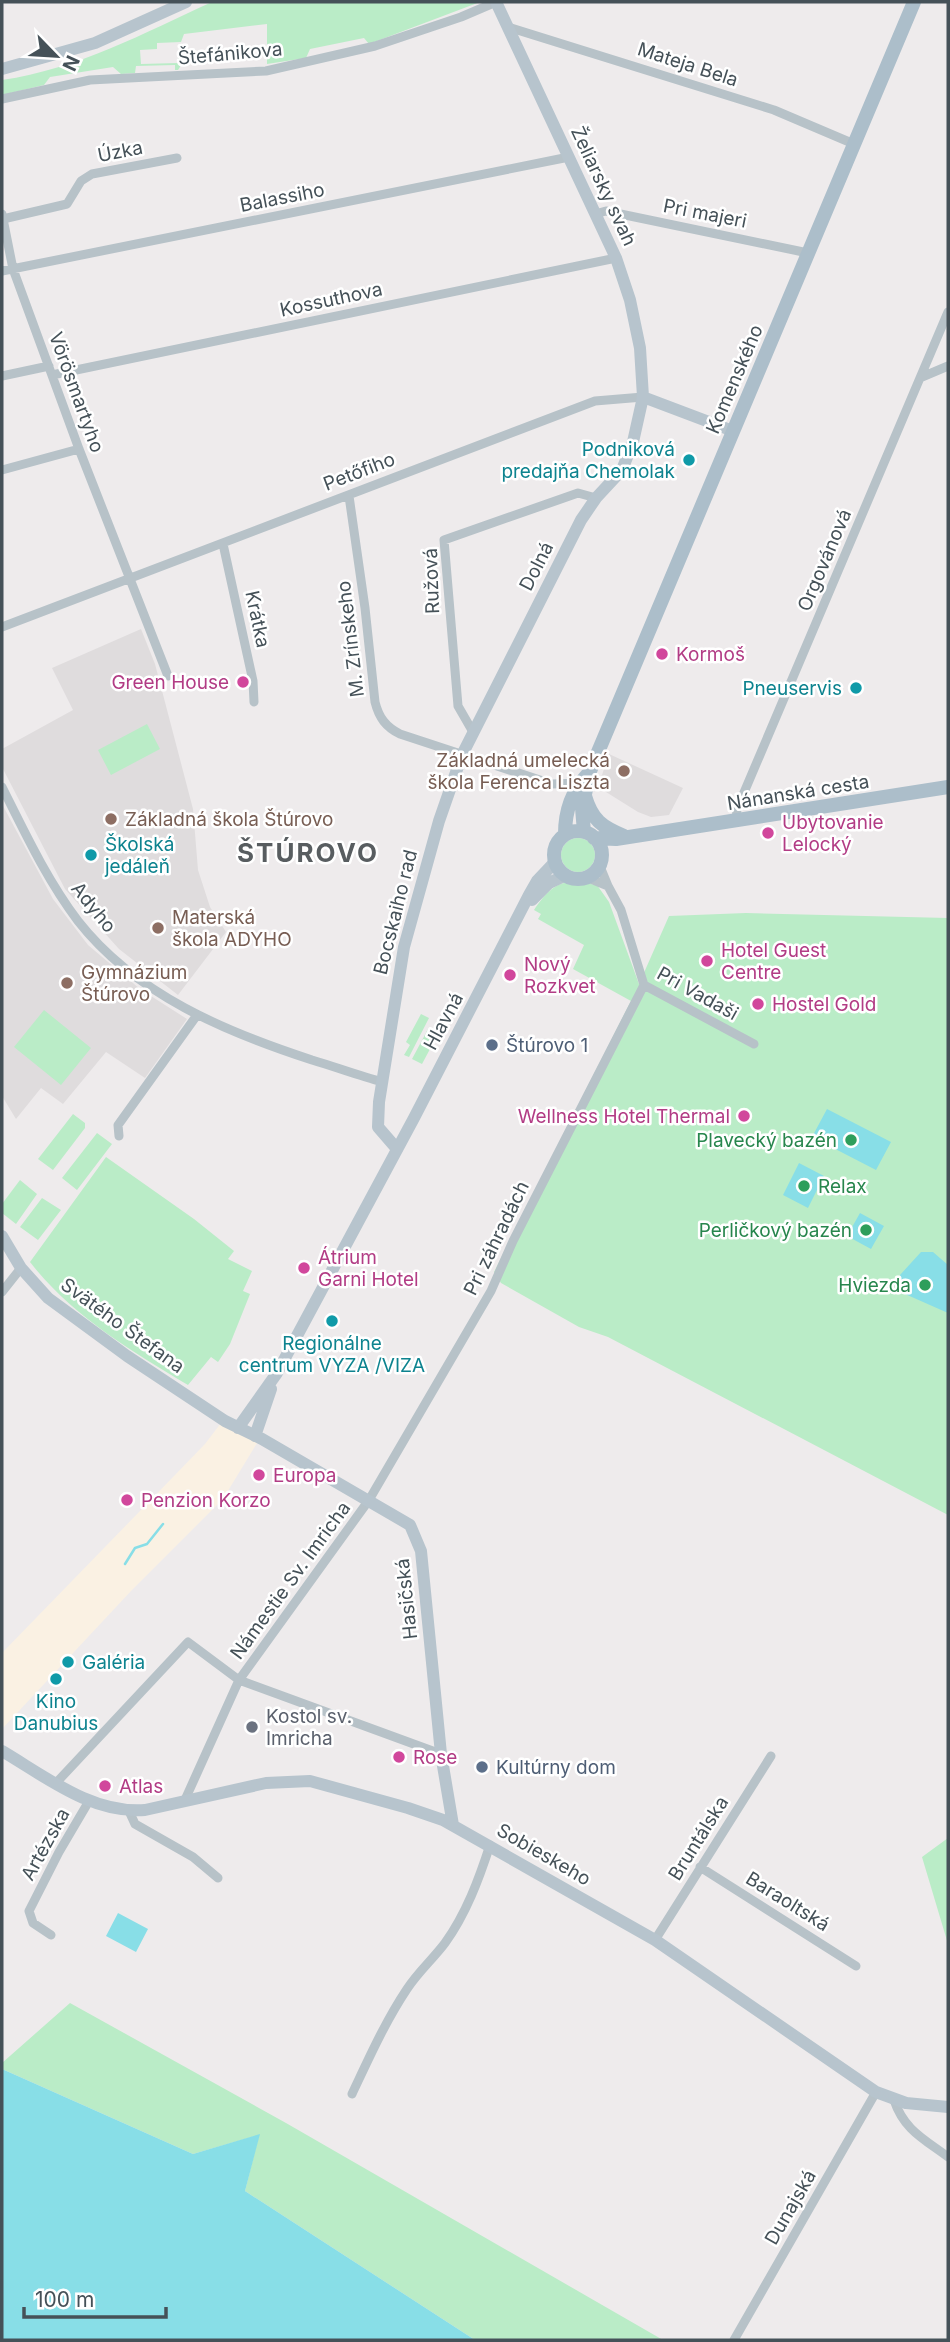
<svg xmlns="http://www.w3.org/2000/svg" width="950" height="2342" viewBox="0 0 950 2342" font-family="Inter,sans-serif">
<rect width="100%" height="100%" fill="#eeebec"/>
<path fill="#faf1e3" d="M221,1423L257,1443L223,1499L131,1591L2,1729V1653L174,1476L205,1444Z"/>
<path fill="#dfdcdd" d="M141,629L155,664L193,809L198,870L210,907L226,932L178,995L119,949L65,889L2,767V749L73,710L52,668Z
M609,754L683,788L669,815L651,817L638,812L598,787Z
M2,804L53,899L88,945L140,989L187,1019L145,1078L106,1052L63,1104L41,1088L16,1119L2,1096Z"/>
<path fill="#baecc7" d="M212,2H480L369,44L364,38L310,49L306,58L267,64V24L184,34L181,42L157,43V49L140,50L141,64L178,63V57L183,62L178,70H175V65L136,66L135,73L121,74L113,67L50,77L44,85L2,95V80C78,69 144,33 212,2Z
M147,724L160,749L111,775L98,750Z
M561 855a17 17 0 1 1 34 0a17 17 0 1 1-34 0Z
M572,881L597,885L609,902L639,984L669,916L746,913L948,918V1515L608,1337L579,1327L501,1283L494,1272L631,1001L573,969L584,945L538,919L541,914L534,910C545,894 553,884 572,881Z
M44,1010L91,1048L61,1085L14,1047Z
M421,1014L429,1018L409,1057L404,1055L410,1045L406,1042Z
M428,1029L438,1034L422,1064L412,1059Z
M73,1114L85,1123V1128L53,1170L38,1159Z
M97,1133L112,1144L77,1190L62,1178Z
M106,1157L194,1219L234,1251L228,1259L252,1271L243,1291L250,1294L230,1344L218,1362L211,1357L188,1385C131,1351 71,1315 30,1262Z
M20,1180L37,1194L16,1224L2,1213V1204Z
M42,1198L61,1210L38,1240L20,1227Z
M948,1838V1944L922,1857Z
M70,2003L286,2123L663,2340H475L245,2191L259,2135L193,2154L2,2069V2063Z"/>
<path fill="#88dee7" d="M827,1109L891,1142L876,1170L812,1137Z
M799,1163L824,1176L808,1208L783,1195Z
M860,1213L884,1226L871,1249L847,1236Z
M921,1252H933L948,1265V1313L905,1294L900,1275Z
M118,1913L148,1929L136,1952L106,1936Z
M2,2069L193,2154L260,2134L245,2191L475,2340H2Z"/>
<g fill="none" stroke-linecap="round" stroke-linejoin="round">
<path stroke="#88dee7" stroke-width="2.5" d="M125,1564L135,1548L147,1544L163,1524"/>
<path stroke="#b7c2c8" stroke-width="9" d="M508,27L774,110L854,144
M2,99L90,80L266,71L375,46L461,17L496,2
M2,214L13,269L79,449L168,676
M595,214L606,211L808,253
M3,219L67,204L81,181L92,174L177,158
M2,271L569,157
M52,375L616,258
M2,376L49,366
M922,377L948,366
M2,470L79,449
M349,496L365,608L375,702C379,718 386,727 400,734L552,784L580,783
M223,544L253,681L254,702
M2,627L595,401L643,397
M473,732L458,706L444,540L578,493L596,498
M2,787C25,833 47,880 78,921C136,995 226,1032 312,1060C336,1067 359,1076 383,1082
M736,821L737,809L948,312
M599,864L608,886L621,910L644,985L754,1044
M586,877L608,886
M119,1136L118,1125L197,1015
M2,1292L21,1268
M56,1783L188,1642L239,1680L441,1754
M184,1802L239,1680L369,1500L491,1291L513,1241L644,985
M129,1811L135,1824L193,1857L218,1878
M700,1867L856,1966
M51,1935L33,1923L29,1911L59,1852L89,1801
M655,1940L771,1756
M352,2094C369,2058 385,2022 407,1989C418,1972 433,1959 445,1943C466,1914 479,1879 490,1845
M894,2100C904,2130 924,2139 948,2157
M734,2340L876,2092"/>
<path stroke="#b7c4cd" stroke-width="12" d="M2,69L95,43L186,2
M643,397L733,431
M532,900L549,883L566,875
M397,1149L378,1127L379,1102L404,947L439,821L462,755L581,520L596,498L622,470L633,442L643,397L640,348L630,300L616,258L496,2
M2,1236L21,1268L48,1298L127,1356L225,1421L262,1439L410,1525L421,1551L441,1754L453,1825
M238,1428L277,1373L414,1118L529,895L537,881L555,862
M255,1436L271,1389
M2,1751C46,1777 92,1814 145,1810L266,1783L310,1781L408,1808L443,1820L655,1940L876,2092L906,2103L948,2107"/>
<path stroke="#acbeca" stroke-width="14" d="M585,796C592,820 602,827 624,836
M554 855a24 24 0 1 1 48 0a24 24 0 1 1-48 0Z
M584,832L582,808L590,771L914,2
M565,834C565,812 572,791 587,775
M594,838L616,839L948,787"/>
</g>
<g fill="#0f9aa8" stroke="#fff" stroke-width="2.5">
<circle cx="689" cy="460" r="7"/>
<circle cx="856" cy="688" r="7"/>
<circle cx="91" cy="855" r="7"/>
<circle cx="332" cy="1321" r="7"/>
<circle cx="68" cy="1662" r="7"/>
<circle cx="56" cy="1679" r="7"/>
</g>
<g fill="#d1479c" stroke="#fff" stroke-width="2.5">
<circle cx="662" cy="654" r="7"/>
<circle cx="243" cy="682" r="7"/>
<circle cx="768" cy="833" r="7"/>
<circle cx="707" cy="961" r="7"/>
<circle cx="510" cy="975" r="7"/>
<circle cx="758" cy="1004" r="7"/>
<circle cx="744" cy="1116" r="7"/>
<circle cx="304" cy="1268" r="7"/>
<circle cx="259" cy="1475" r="7"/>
<circle cx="127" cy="1500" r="7"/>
<circle cx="399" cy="1757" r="7"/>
<circle cx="105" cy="1786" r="7"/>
</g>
<g fill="#8d6e63" stroke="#fff" stroke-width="2.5">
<circle cx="624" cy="771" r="7"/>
<circle cx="111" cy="819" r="7"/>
<circle cx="158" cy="928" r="7"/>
<circle cx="67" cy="983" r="7"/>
</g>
<g fill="#5c6f8a" stroke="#fff" stroke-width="2.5">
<circle cx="492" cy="1045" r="7"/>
<circle cx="482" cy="1767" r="7"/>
</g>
<g fill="#2e9e5b" stroke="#fff" stroke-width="2.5">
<circle cx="851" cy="1140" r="7"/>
<circle cx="804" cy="1186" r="7"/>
<circle cx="866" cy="1230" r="7"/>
<circle cx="925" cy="1285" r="7"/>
</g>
<circle fill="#6b7280" stroke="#fff" stroke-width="2.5" cx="252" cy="1727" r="7"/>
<g text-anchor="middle" stroke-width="5" stroke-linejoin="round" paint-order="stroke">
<g font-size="19" fill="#455158" stroke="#fff">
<text transform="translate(230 53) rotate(-5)" y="7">Štefánikova</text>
<text transform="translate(688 64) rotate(18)" y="7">Mateja Bela</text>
<text transform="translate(120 151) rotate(-11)" y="7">Úzka</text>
<text transform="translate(604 186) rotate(65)" y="7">Želiarsky svah</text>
<text transform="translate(282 197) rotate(-11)" y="7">Balassiho</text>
<text transform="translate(705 213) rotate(11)" y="7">Pri majeri</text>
<text transform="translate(331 299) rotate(-12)" y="7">Kossuthova</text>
<text transform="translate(734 379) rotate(-67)" y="7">Komenského</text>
<text transform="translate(77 392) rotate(70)" y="7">Vörösmartyho</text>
<text transform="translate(359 471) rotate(-21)" y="7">Petőfiho</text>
<text transform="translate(824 560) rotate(-67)" y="7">Orgovánová</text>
<text transform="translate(536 566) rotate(-63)" y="7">Dolná</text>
<text transform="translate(431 581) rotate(-92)" y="7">Ružová</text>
<text transform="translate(258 619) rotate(78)" y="7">Krátka</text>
<text transform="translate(350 639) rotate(-97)" y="7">M. Zrínskeho</text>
<text transform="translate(798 792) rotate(-9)" y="7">Nánanská cesta</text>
<text transform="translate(94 907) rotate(51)" y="7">Adyho</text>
<text transform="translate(395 912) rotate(-76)" y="7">Bocskaiho rad</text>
<text transform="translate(698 993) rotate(29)" y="7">Pri Vadaši</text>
<text transform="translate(443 1021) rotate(-62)" y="7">Hlavná</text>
<text transform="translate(496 1238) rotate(-64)" y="7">Pri záhradách</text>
<text transform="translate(123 1325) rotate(36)" y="7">Svätého Štefana</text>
<text transform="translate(290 1580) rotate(-54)" y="7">Námestie Sv. Imricha</text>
<text transform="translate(406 1599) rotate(-96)" y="7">Hasičská</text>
<text transform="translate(698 1838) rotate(-58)" y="7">Bruntálska</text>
<text transform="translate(45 1844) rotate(-61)" y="7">Artézska</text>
<text transform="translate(544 1854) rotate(30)" y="7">Sobieskeho</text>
<text transform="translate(788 1901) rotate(32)" y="7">Baraoltská</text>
<text transform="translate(790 2207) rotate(-60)" y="7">Dunajská</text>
</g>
<g font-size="19" fill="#0d838f" stroke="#fff" text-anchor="end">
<text x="675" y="456">Podniková<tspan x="675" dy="22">predajňa Chemolak</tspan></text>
<text x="842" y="695">Pneuservis</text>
<text x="105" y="851" text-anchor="start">Školská<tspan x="105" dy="22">jedáleň</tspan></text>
<text x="332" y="1350" text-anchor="middle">Regionálne<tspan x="332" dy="22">centrum VYZA /VIZA</tspan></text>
<text x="82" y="1669" text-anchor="start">Galéria</text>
<text x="56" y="1708" text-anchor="middle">Kino<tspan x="56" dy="22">Danubius</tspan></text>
</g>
<g font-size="19" fill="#b23c85" stroke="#fff" text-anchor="start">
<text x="676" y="661">Kormoš</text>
<text x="229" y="689" text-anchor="end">Green House</text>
<text x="782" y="829">Ubytovanie<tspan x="782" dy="22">Lelocký</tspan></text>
<text x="721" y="957">Hotel Guest<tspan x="721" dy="22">Centre</tspan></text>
<text x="524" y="971">Nový<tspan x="524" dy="22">Rozkvet</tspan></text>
<text x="772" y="1011">Hostel Gold</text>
<text x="730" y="1123" text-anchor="end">Wellness Hotel Thermal</text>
<text x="318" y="1264">Átrium<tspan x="318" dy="22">Garni Hotel</tspan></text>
<text x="273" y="1482">Europa</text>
<text x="141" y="1507">Penzion Korzo</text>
<text x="413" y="1764">Rose</text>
<text x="119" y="1793">Atlas</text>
</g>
<g font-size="19" fill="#785e54" stroke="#fff" text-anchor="start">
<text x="610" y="767" text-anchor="end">Základná umelecká<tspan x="610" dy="22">škola Ferenca Liszta</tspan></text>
<text x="125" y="826">Základná škola Štúrovo</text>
<text x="172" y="924">Materská<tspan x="172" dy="22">škola ADYHO</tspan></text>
<text x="81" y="979">Gymnázium<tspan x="81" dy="22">Štúrovo</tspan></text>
</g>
<g font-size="19" fill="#4e5e75" stroke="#fff" text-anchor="start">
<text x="506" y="1052">Štúrovo 1</text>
<text x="496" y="1774">Kultúrny dom</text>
</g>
<g font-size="19" fill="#27864d" stroke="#fff" text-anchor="end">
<text x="837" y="1147">Plavecký bazén</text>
<text x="818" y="1193" text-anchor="start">Relax</text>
<text x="852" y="1237">Perličkový bazén</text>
<text x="911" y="1292">Hviezda</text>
</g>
<g font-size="19" fill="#5b616d" stroke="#fff" text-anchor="start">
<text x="266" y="1723">Kostol sv.<tspan x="266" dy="22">Imricha</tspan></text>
</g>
<g font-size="26" font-weight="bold" letter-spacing="2" fill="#585d60" stroke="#fff">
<text x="308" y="862">ŠTÚROVO</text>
</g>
</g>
<rect width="950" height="2342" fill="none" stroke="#455158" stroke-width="7"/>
<g transform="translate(56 56) rotate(115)" stroke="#ffffff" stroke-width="5" paint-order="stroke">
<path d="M0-5L12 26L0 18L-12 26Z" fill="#455158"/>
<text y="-10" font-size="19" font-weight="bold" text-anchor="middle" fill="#455158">N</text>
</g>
<path d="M24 2307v10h142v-10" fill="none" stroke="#455158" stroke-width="3.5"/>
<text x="35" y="2307" font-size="21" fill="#455158" stroke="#ffffff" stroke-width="5" paint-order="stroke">100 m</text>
</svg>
